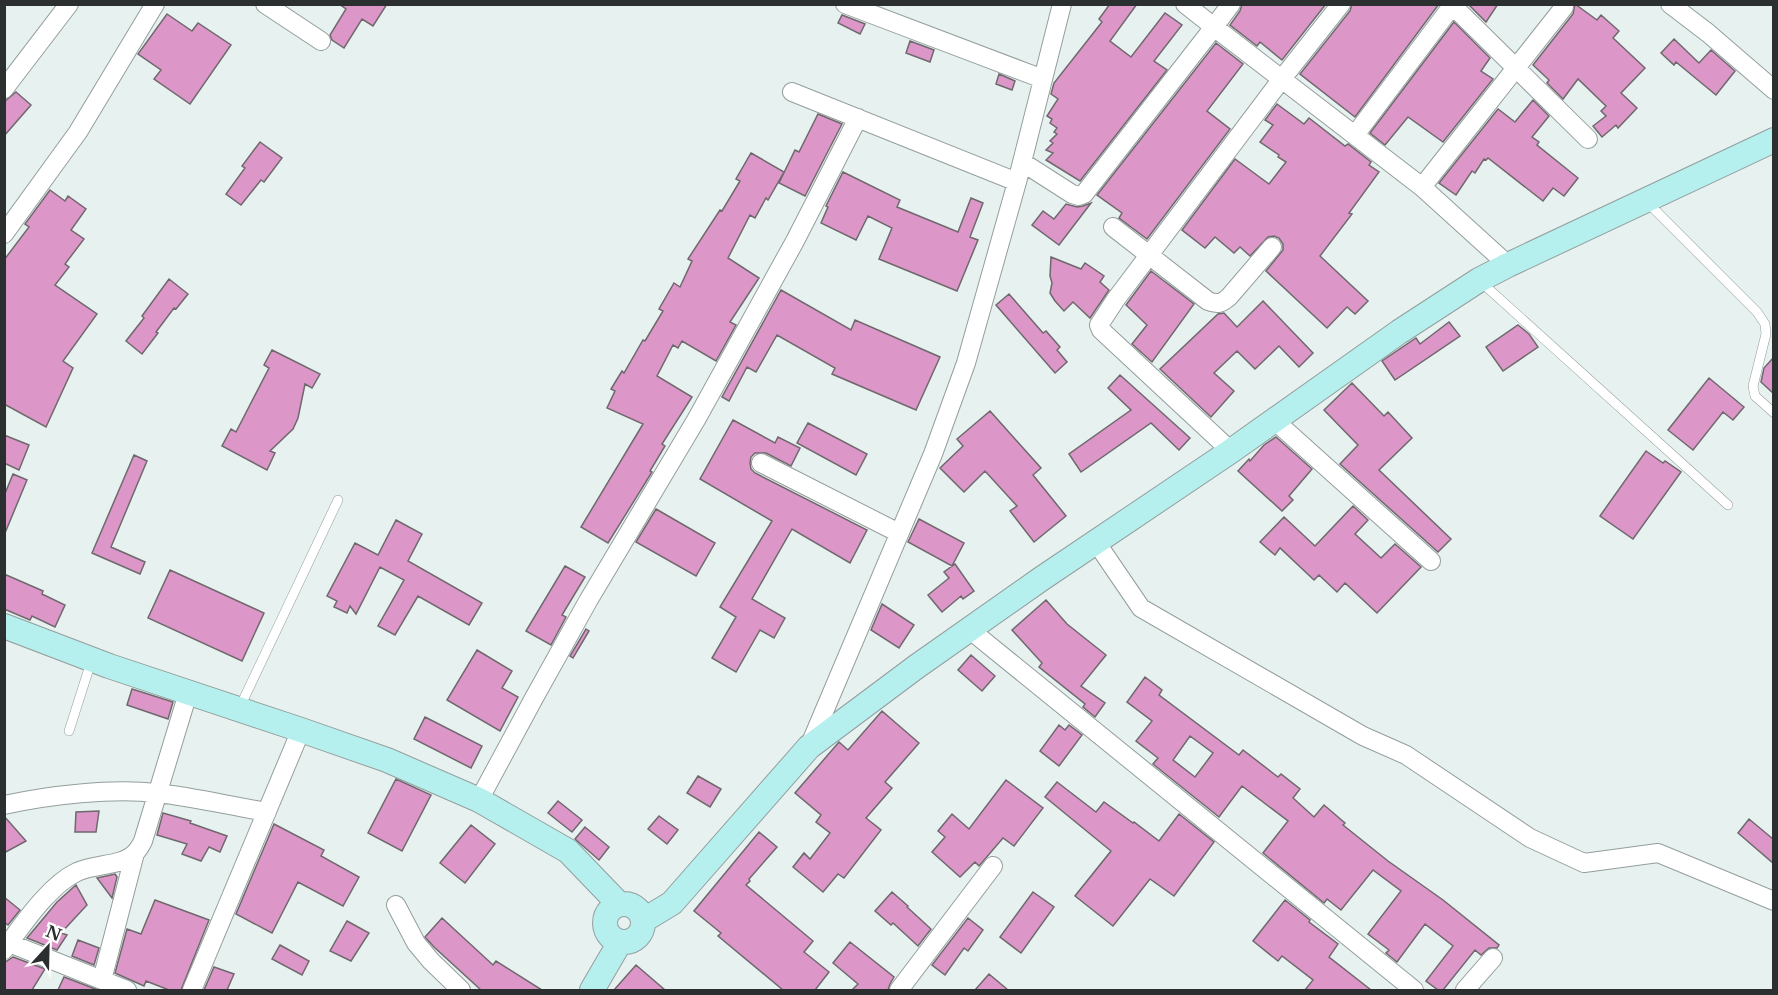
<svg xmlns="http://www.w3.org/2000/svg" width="1778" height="995" viewBox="0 0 1778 995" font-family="'Libre Baskerville',serif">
<rect width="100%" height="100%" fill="#e6f1f0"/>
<path fill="#dc97c8" stroke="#6f686d" stroke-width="1.5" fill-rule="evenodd" d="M339,4H387L373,26L362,19L344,48L332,40L330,35L346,9Z
M1110,4H1137L1110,41L1131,57L1165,13L1182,25L1154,61L1167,70L1080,181L1046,160L1053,153L1046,150L1053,143L1050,141L1057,134L1054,132L1057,128L1050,123L1052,119L1047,116L1058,99L1051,94L1054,83L1102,22L1099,19Z
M1242,4H1326L1282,60L1260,42L1257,46L1230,25L1240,11Z
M1352,4H1439L1355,117L1300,74L1350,11Z
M1468,4H1498L1486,22Z
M1575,4L1597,20L1601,15L1619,31L1613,38L1645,68L1621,93L1637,108L1618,128L1616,125L1602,137L1593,126L1606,116L1601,111L1606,106L1578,79L1563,99L1547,83L1549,80L1533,65L1573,14Z
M167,14L192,31L198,23L231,45L190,104L154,79L161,70L138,54Z
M842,15L865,24L860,34L838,23Z
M1454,22L1490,58L1481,71L1493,79L1443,142L1408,117L1385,145L1370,133Z
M1674,39L1699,63L1711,50L1735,71L1716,95L1676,62L1674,65L1661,53Z
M910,41L934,50L930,62L906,53Z
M1216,43L1243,64L1207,111L1230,129L1147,239L1119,218L1122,213L1097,195Z
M999,74L1015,81L1012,90L996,84Z
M16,92L31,105L4,136V102Z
M1533,100L1549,116L1532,137L1539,142L1537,145L1578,178L1564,196L1553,188L1543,201L1488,158L1486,160L1484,159L1475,173L1472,171L1456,195L1439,183L1498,109L1515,122Z
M1277,104L1304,124L1309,118L1345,146L1348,144L1371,162L1369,165L1379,172L1349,213L1352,214L1320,256L1368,301L1355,314L1347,307L1327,328L1266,271L1283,250V244L1279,238L1274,236L1268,237L1250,256L1240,247L1234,253L1215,237L1205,248L1182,230L1235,159L1269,184L1286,162L1278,157L1279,155L1260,142L1273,125L1265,120Z
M818,114L842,124L805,196L779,183L795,150L799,152Z
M260,142L282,158L264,182L261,180L241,205L226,194L245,168L242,166Z
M751,153L784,172L768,200L766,198L755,218L750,215L728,258L759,278L730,322L736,325L716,361L682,341L678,348L673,345L657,376L692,397L662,444L665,446L650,471L652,472L608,543L581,527L643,424L607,408L615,391L611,389L622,371L624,373L643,340L645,341L663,311L659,309L674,283L680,287L692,261L688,259L720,210L722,211L740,181L736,179Z
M843,172L900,200L897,207L958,232L971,198L983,203L970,237L978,240L957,291L879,259L892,228L868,216L856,240L821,223L828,207L826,206Z
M50,190L65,201L68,196L86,209L71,230L84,239L65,264L69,267L55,285L97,314L63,361L73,368L46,427L4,404V260L29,227L25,224Z
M1091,203L1059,245L1032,225L1043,211L1054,219L1066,204L1077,207L1083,206Z
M1051,257L1081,269L1085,263L1104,276L1100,282L1109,290L1090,318L1073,302L1064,311L1055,301L1050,293L1052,283L1050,276Z
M1151,271L1194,304L1152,362L1132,344L1147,325L1126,305Z
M169,279L188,294L176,309L174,308L156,332L158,333L142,354L126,341L144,318L142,316Z
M781,290L851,330L855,320L940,357L916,410L832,374L835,368L777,335L756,372L747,367L729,401L722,397Z
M1009,294L1043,333L1046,331L1060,347L1057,350L1067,362L1055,373L996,305Z
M1263,301L1313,353L1299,367L1279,346L1255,369L1237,351L1214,373L1234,391L1211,417L1160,369L1218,314L1224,313L1237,327Z
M1449,322L1460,336L1395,380L1382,361L1416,338L1420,344Z
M1518,325L1529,334L1538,347L1503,371L1486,347Z
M272,350L320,374L312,388L305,384L298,418L293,429L270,451L275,453L267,470L222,446L231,429L236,432L269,368L264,365Z
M1773,358V393L1761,382L1764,368Z
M1120,375L1190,438L1179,450L1151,423L1081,472L1069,454L1131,410L1108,388Z
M1709,378L1744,407L1733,420L1723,412L1693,450L1668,430Z
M1352,383L1384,416L1388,412L1412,438L1379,470L1451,539L1438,552L1340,464L1358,445L1324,410Z
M990,411L1041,468L1033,475L1066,516L1034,542L1010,511L1017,506L985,471L964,492L940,468L963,446L957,439Z
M733,420L775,443L778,437L800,448L791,466L766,453H755L751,457L750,463L751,469L755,473L867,530L850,563L792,529L752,599L785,618L774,638L760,630L736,672L712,658L736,617L720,607L772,521L700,479Z
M808,423L867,454L856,475L797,443Z
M4,435L29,445L19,470L4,463Z
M1276,437L1312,469L1289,496L1293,500L1282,511L1238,471L1249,459L1250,461L1264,445Z
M1646,451L1663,463L1665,461L1681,472L1633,539L1600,516Z
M134,455L147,461L111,547L145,562L140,574L92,553Z
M13,474L27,480L5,533L4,496Z
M1353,506L1368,520L1355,534L1381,558L1395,544L1421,567L1377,613L1345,583L1337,592L1319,575L1314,580L1280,548L1275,555L1260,542L1284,517L1315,546Z
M656,509L715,543L696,576L636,542Z
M919,519L964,543L952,566L908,542Z
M396,520L422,534L408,561L482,603L469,625L418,596L395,635L378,626L404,580L380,567L356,614L350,606L347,613L334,607L337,601L327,596L355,543L378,555Z
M955,564L974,591L963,599L961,596L942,612L928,595L949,578L944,572Z
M565,566L585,577L562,615L566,617L551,645L526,631Z
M170,570L264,613L242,661L148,618Z
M4,574L43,591L42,594L65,605L55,627L32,616L30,620L4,609Z
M1046,600L1067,624L1106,655L1081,686L1105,703L1095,717L1083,707L1085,704L1039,667L1042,663L1012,630Z
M882,604L914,625L899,648L871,630Z
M586,629L589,631L573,658L570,656Z
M477,650L512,671L502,688L518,697L500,731L447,700Z
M971,655L995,676L982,691L958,670Z
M1145,677L1162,690L1159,695L1239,755L1243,750L1278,777L1281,774L1300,789L1293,798L1314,817L1324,805L1345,823L1343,825L1388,861L1443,900L1499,945L1497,948H1489L1481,955L1475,950L1443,990H1438L1426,981L1453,946L1425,924L1397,962L1386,953L1389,950L1368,934L1401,891L1373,870L1341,910L1327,899L1324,903L1263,853L1288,821L1242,786L1219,817L1153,764L1158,758L1136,741L1152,721L1127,702ZM1190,736L1213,753L1195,777L1173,760Z
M132,689L173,702L168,719L127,705Z
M882,711L919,743L885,782L892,788L866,818L881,830L844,878L838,874L823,892L793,867L804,853L810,859L830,833L816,822L821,815L795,793L839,742L848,750Z
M425,717L482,746L471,768L414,739Z
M1059,725L1065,730L1069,725L1082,735L1059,766L1040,751Z
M698,776L721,789L710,807L687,793Z
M396,779L431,795L402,851L368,833Z
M1006,780L1043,808L1014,846L1003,838L979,866L975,862L960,877L932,852L945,837L938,831L952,814L969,829Z
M1057,782L1096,812L1104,802L1133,823L1134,822L1159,841L1179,814L1214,842L1174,896L1150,879L1113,926L1075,896L1111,851L1045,797Z
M558,801L582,820L572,832L548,813Z
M99,811L96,832H75L76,812Z
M163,813L191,821L190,823L227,836L220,852L209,847L201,861L182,854L187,844L157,835Z
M4,816L26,841L4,853Z
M659,816L678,830L667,844L648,829Z
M1749,819L1773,839V863L1738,833Z
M274,824L324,850L321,856L359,877L343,906L298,882L272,933L236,914Z
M471,825L495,844L465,883L440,863Z
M585,827L609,847L599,860L575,839Z
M759,832L777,847L749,879L750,881L746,885L813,941L804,952L829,972L815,990H783L718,936L721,933L694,911Z
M115,874L117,877L112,898L97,878Z
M76,885L87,905L61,933L67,935L57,950L27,938L57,902Z
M892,892L908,906L907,907L931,929L918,946L893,923L891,925L875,911Z
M1033,892L1054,907L1021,953L1000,937Z
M4,897L20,910L8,925L4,922Z
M155,900L209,920L181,990H169L146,981L144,986L115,973L127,929L141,934Z
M1285,900L1310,920L1309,922L1338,944L1329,957L1371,990H1305L1313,980L1282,956L1278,961L1253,941Z
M442,918L493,965L496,961L542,990H481L434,947L425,937Z
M968,918L983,930L968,951L964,948L945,975L932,965Z
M347,921L369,933L351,961L330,951Z
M78,940L99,948L94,965L72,956Z
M850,942L894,977L890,984L888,990H852L858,984L833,963Z
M280,945L309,961L302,975L272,959Z
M13,957L45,969L32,990H4V963Z
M636,965L665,990H614Z
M214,967L234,974L227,990H204Z
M989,974L1008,990H975Z
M64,977L98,990H58Z"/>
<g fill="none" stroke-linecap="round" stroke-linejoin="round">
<defs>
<path id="service" d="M1647,202L1757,312L1765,324L1766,334L1753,386L1755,396L1774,413
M1481,282L1728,505
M239,709L338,500
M69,731L91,662"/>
<path id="minor" d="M265,4L321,41
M845,4L1043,79
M1231,4L1214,27L1422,187L1508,265
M1451,4L1588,139
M1670,4L1708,33L1774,90
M4,89L69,4
M792,92L1017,182
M1355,135L1452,6
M1022,162L1072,194L1079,196L1084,194L1214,27L1185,4
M1422,187L1564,7
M1113,227L1208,301C1218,305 1222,303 1229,297L1272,247
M4,234L78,132L155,4
M1274,420L1431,561
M1231,451L1101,330L1099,325L1116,299L1281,80L1341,4
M761,463L899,533
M1096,542L1141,608L1363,736L1406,755L1530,838L1584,863L1658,853L1774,901
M969,629L1414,990
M809,747L933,454L966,363L1017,182L1062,4
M479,800L534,698L588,601L696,420L795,241L858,118
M4,805C50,795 111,788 157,793C194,797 230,806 267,812
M396,905L416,943L431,961L461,990
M9,943C26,920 51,884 77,872C95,863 121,867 135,853C138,850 141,845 143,841L188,693
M4,950L9,943L127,990
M102,980L135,853
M192,990L301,730
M899,990L993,866
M1465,990L1493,958"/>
<path id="secondary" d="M4,626L109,666L301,730L387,760L479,800L568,851L619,904
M605 923a19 19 0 1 1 38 0a19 19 0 1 1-38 0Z
M644,920L672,903L809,747L916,667L1041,579L1231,451L1399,332L1479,280L1508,265L1774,140
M592,990L620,942"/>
</defs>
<use href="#service" stroke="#949e9d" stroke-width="10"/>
<use href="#minor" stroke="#949e9d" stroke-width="20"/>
<use href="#secondary" stroke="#949e9d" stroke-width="26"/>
<use href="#service" stroke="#fff" stroke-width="9"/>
<use href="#minor" stroke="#fff" stroke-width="18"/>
<use href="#secondary" stroke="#b5f0ee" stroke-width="24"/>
</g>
<rect width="1778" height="995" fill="none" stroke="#2b2f2f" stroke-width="12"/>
<g transform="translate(48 947) rotate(22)" stroke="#ffffff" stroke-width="4.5" paint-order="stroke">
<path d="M0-4.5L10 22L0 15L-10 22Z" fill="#2b2f2f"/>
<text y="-9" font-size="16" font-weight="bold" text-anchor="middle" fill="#2b2f2f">N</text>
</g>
</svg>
